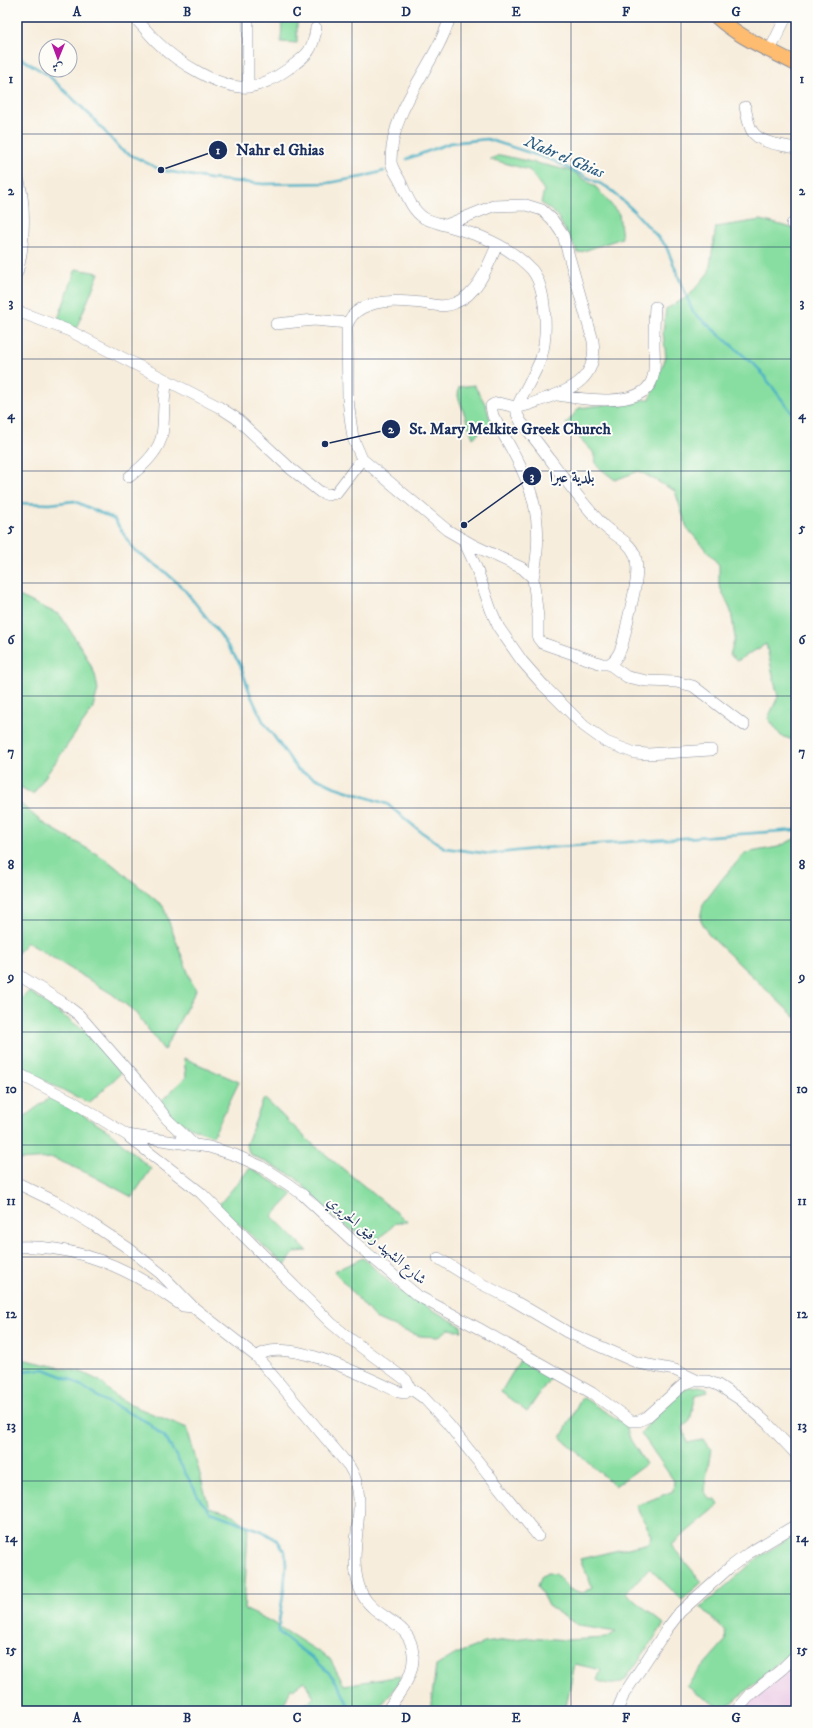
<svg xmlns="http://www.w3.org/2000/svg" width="813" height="1728" viewBox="0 0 813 1728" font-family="'IM FELL DW Pica',Amiri,serif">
<rect width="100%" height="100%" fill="#fdfcf7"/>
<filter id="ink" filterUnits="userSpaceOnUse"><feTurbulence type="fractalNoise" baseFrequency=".025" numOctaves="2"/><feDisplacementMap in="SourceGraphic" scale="8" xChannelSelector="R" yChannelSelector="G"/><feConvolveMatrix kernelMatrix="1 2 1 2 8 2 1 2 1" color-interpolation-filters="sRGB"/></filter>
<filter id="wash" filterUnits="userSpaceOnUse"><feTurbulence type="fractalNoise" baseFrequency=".012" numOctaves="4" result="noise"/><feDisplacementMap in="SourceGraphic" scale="16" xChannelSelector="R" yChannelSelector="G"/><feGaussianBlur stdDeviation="0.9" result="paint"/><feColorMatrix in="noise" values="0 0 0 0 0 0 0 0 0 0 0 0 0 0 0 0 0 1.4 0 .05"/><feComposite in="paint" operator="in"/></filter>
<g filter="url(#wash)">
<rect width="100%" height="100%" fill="#f7eddc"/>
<path fill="#edd0e8" d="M796,1661V1711H740Z"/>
<path fill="#88dea1" stroke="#528680" d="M282,17H297V43L281,42Z
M500,155L572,171L596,187L619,214L622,238L578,253L556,214L541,203L544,190L529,170L490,159Z
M761,220L796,229V741L781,736L768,718L778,697L766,644L737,661L730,655L735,638L731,611L719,585V565L687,528L675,491L639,471L615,480L597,466L593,452L566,424L579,408L650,399L666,357L663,332L666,309L689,296L709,272L716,227Z
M76,269L99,273L76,329L58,319Z
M474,385L486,405L491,423L473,438L458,396L459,387Z
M17,595L60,615L84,652L95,674L98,690L92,710L33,794L20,787L17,780Z
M17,801L43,823L107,860L163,906L192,983L196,990L164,1050L134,1011L112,994L27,942L17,954Z
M796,838V1018L708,934L700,918L703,904L722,879L745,853L778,847Z
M29,991L89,1034L121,1073L89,1103L17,1067V1004Z
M184,1058L239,1082L213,1136C192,1128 171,1123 162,1100L186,1077Z
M52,1096L110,1132L151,1169L132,1197L89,1174L53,1158L17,1160V1122Z
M264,1098L309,1141L408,1222H397L373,1244L330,1215L296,1178L250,1154L246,1145Z
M250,1168L293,1194L272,1216L307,1251L295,1252L285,1265L218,1206Z
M363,1258L398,1290L461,1326L462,1331L449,1329L438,1337L420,1336L402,1330L375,1318L334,1271Z
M17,1358L81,1372L100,1381L113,1394L131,1405L187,1428L209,1507L232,1513L248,1528L244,1609L270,1621L330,1659L344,1685L401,1676L399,1682L384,1702L376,1707L361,1711H294L314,1698L304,1681L293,1689L291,1687L282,1711H17Z
M520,1360L550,1378L527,1412L501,1392Z
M699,1386L707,1388L708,1392L696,1395L690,1421L683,1427L687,1443L702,1440L706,1442L711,1449L704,1491L710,1499L716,1500L719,1505L671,1545L702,1582L682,1600L649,1568L626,1593L664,1624L625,1680C616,1686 606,1685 597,1680L601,1670L575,1664L565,1711H430L436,1666L456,1654L484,1643L530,1637L566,1640L606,1638L616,1632L579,1626L548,1606L538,1586L541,1577L547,1573L556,1574L569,1589L583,1593L592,1587L580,1559L649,1543L652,1536L636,1506L673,1491L674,1481L641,1433C651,1421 675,1391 689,1387C692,1386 696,1387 699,1386Z
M582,1397L626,1425L630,1439L646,1464L615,1486L561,1438Z
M796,1534V1650L785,1657L724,1710L699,1695L687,1686L695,1675L726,1640L725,1631L700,1607L712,1598L759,1557Z"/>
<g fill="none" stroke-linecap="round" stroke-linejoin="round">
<path stroke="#48b1c6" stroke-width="2.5" d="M17,56L48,75L92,117L121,150L161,170L210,179L263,184L328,183L362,177L384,171
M407,159L450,143L487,139L552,160L607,187L632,209L666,246L693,312L758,368L796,418
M17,503L50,504L74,501L114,519L134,550L163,570L183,588L219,633L240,664L251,696L263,721L298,770L335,787L387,804L420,831L445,848L490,854L543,848L796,830
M17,1373L21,1371L44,1369L72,1380L102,1399L147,1422L167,1440L201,1501L211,1512L262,1531L278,1541L285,1552L286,1565L284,1589L279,1621V1632C293,1646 311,1655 325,1669C337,1680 345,1696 350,1711"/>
</g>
</g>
<g filter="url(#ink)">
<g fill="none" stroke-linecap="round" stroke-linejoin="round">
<defs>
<path id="minor" d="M134,17C142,25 149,34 157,42C176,61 221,90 249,87C262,85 277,77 288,69C306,56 313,52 316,28
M248,17V87
M450,17C435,67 391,106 391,161C391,168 398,176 401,183C407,196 412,210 424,218C430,221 438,223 444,225C456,228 470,233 482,237C499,244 519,256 532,270C547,289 548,336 541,358C535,375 524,390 517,407V414L521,422C549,455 572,493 602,524C612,535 629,540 635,555C641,574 631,604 627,624C624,637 622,657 609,664H602L542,643L538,638V617L533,578L522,568L473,545L447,530L362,459L353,438L350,417L348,399L347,326C349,318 355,312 362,308C381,299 402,301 422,303C433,305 445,308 455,303C478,294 488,266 497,245
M770,50L786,17
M745,107C747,115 748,124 752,131C760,144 783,145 796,148
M17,176C27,200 24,248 17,273
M792,224L796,226
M446,225L493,206L526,205L542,210L552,219L563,235L593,341C598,377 574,389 544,399C536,402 525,407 517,407C508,407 498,399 491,406L493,416C526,474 548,509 533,578
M17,311L70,331L219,407L236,418L291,469L320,492L328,495L336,493L362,459
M276,324L314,320L348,323
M558,395C580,399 642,409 652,380C656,369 654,356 654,344C654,331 654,319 655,307
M129,477C142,467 159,451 162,435C165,417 162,400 167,382
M463,539L476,567L491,610L499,628L522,661L543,685L584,726L606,742L635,753L648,754L711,750
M609,664L627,677L647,681L676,682L693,686L744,725
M17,974L62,1002L79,1015L141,1086L167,1119L193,1144
M17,1073L72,1101L127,1135L209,1147L235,1155L260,1166L288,1184L303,1195L354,1242L418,1296L478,1328L592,1393L631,1421H639L647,1417L684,1384L692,1381H707L718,1385L741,1400L767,1423L796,1454
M129,1137L201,1193L331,1323L349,1338L406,1380L410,1388L405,1393L399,1392C372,1380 283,1333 257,1357
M17,1183L56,1202L92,1224L128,1248L160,1273L193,1307L257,1357L349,1466C374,1505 342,1551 362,1594C376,1621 411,1620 413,1654C415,1676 398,1694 387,1711
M17,1247C64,1245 109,1260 149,1284C161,1290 171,1299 183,1306L193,1307
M438,1258L472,1279L511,1299L567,1332L638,1363L675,1370L696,1380
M410,1388L424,1398L448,1424L538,1536
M617,1711L624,1694L667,1629L680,1612L729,1568L749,1553L796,1525
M736,1711L751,1694L782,1669L796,1655"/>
<path id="major" d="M717,17C740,38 768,49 796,64"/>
</defs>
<use href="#minor" stroke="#898e9d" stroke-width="12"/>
<use href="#major" stroke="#898e9d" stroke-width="16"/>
<use href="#minor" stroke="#fff" stroke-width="11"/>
<use href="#major" stroke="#fdbc70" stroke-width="14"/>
</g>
</g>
<path fill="none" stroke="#1b2f5e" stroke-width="1" stroke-opacity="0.55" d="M132,17V1711M242,17V1711M352,17V1711M461,17V1711M571,17V1711M681,17V1711M17,134H796M17,247H796M17,359H796M17,471H796M17,583H796M17,696H796M17,808H796M17,920H796M17,1032H796M17,1145H796M17,1257H796M17,1369H796M17,1481H796M17,1594H796"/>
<g text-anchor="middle" stroke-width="4" stroke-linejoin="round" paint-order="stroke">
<g font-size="15" fill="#1b2f5e" stroke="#fdfcf7">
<text transform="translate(377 1240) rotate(41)" y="5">شارع الشهيد رفيق الحريري</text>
</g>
<g font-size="16" font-style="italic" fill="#2b5c82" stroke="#fdfcf7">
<text transform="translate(565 156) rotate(23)" y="6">Nahr el Ghias</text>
</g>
</g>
<path fill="none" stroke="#1b2f5e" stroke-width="1.5" d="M161 170L218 150M325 444L391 429M464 525L532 476"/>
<g fill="#1b2f5e" stroke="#fdfcf7" stroke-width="1.5">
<circle cx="161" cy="170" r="4"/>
<circle cx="325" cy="444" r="4"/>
<circle cx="464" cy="525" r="4"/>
<circle cx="218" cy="150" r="10"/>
<circle cx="391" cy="429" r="10"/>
<circle cx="532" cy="476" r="10"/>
</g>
<g font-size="12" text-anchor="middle" font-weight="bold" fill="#fff">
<text x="218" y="154">1</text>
<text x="391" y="433">2</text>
<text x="532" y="480">3</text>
</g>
<g font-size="16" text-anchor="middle" font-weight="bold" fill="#1b2f5e" stroke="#fdfcf7" stroke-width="4" stroke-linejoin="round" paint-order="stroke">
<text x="280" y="155">Nahr el Ghias</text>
<text x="510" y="434">St. Mary Melkite Greek Church</text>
<text x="572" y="482">بلدية عبرا</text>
</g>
<rect width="813" height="1728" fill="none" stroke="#fdfcf7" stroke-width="44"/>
<g transform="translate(58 58) rotate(181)"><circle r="19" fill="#fdfcf7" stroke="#a3aaba"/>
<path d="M0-3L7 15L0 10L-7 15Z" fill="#b5179e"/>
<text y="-6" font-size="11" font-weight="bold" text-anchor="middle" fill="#1b2f5e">ش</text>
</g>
<rect x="22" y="22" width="769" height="1684" fill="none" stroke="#1b2f5e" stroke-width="1.5"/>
<g font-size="13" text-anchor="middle" font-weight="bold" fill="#1b2f5e">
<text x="77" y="16">A</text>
<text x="187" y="16">B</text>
<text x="297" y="16">C</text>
<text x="406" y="16">D</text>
<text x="516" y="16">E</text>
<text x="626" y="16">F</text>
<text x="736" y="16">G</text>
<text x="11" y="83">1</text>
<text x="802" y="83">1</text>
<text x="11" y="195">2</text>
<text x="802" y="195">2</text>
<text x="11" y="307">3</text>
<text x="802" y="307">3</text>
<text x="11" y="419">4</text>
<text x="802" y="419">4</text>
<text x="11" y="532">5</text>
<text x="802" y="532">5</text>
<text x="11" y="644">6</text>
<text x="802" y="644">6</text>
<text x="11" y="756">7</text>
<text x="802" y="756">7</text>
<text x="11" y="869">8</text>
<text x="802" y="869">8</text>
<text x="11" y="981">9</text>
<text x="802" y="981">9</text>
<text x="11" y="1093">10</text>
<text x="802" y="1093">10</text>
<text x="11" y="1205">11</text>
<text x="802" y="1205">11</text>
<text x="11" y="1318">12</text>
<text x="802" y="1318">12</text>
<text x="11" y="1430">13</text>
<text x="802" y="1430">13</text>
<text x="11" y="1542">14</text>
<text x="802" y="1542">14</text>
<text x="11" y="1654">15</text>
<text x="802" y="1654">15</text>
<text x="77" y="1722">A</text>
<text x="187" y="1722">B</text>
<text x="297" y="1722">C</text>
<text x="406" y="1722">D</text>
<text x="516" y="1722">E</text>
<text x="626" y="1722">F</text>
<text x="736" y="1722">G</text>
</g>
</svg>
